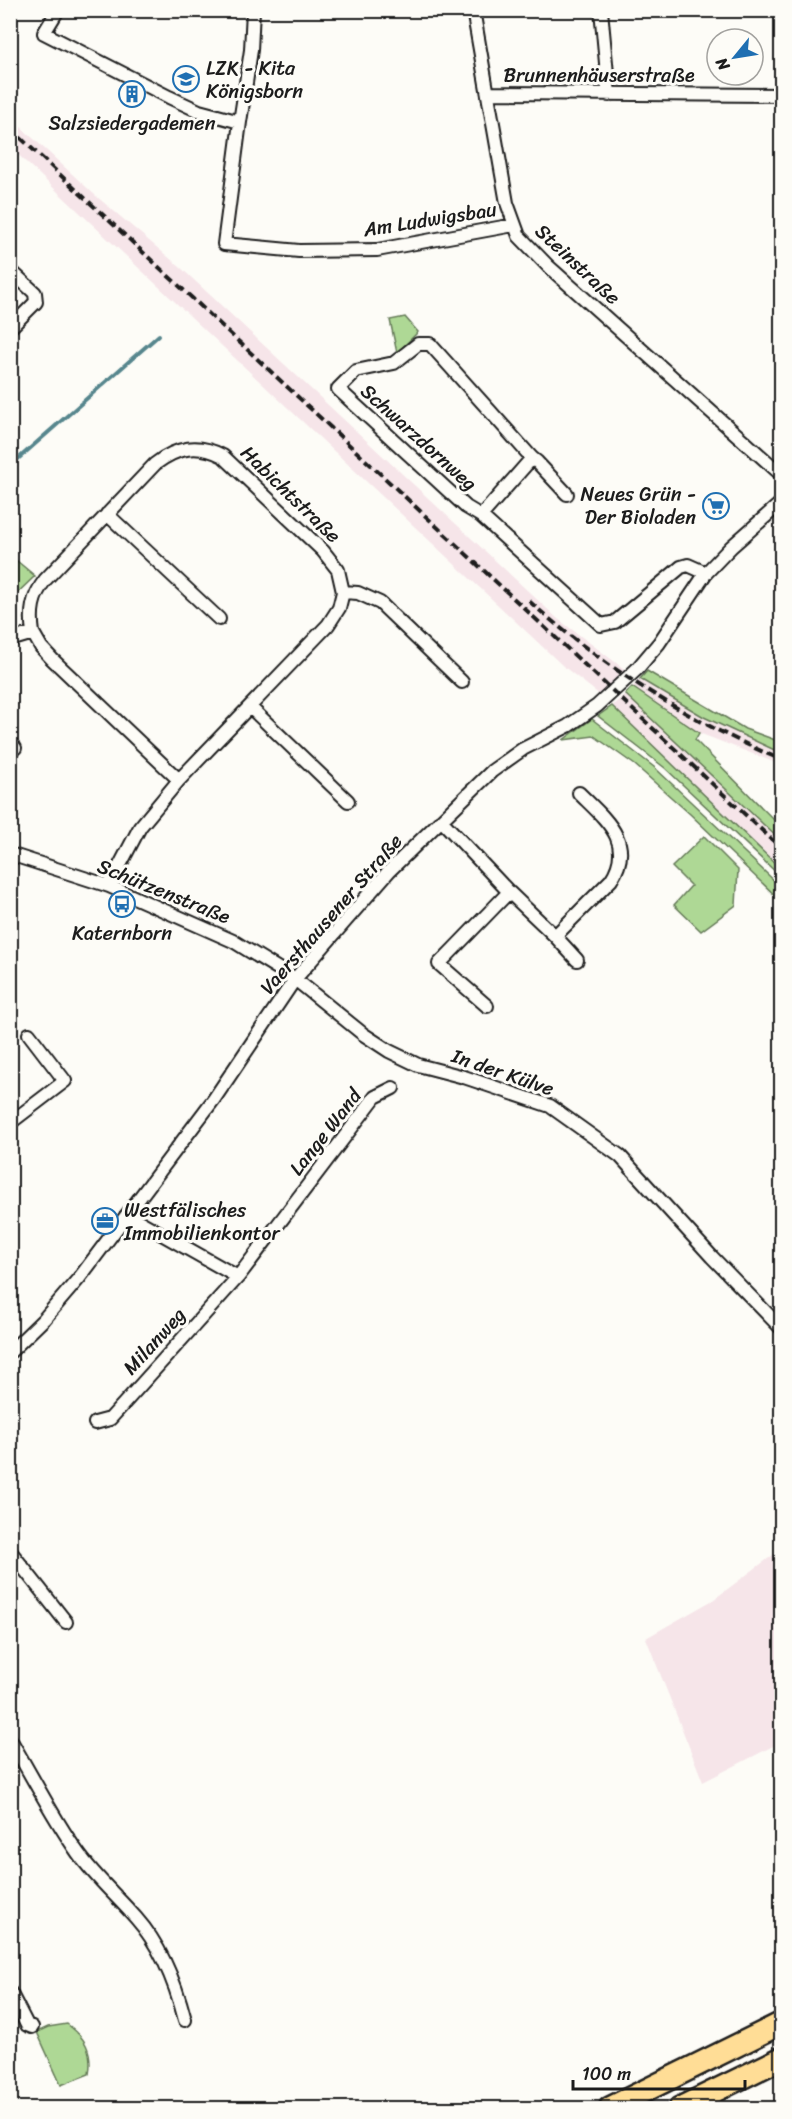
<svg xmlns="http://www.w3.org/2000/svg" width="792" height="2119" viewBox="0 0 792 2119" font-family="Sriracha,sans-serif">
<rect width="100%" height="100%" fill="#fdfcf7"/>
<filter id="ink" filterUnits="userSpaceOnUse"><feTurbulence type="fractalNoise" baseFrequency=".0167" numOctaves="2"/><feDisplacementMap in="SourceGraphic" scale="12" xChannelSelector="R" yChannelSelector="G"/><feConvolveMatrix kernelMatrix="1 2 1 2 8 2 1 2 1" color-interpolation-filters="sRGB"/></filter>
<g filter="url(#ink)">
<path fill="#f6e5e9" d="M10,117L96,196L180,267L558,619L627,671L600,695L563,666L11,148Z
M640,679L704,717L781,753V765L699,733L632,687Z
M625,694L781,841V869L612,706Z
M781,1549V1742L703,1782L646,1638L713,1600Z"/>
<path fill="#aed895" stroke="#657a58" stroke-width="1.5" d="M405,317L418,332L397,353L390,320Z
M11,556L35,576L11,599Z
M647,671L745,729L781,742V753L704,717L640,679Z
M632,687L699,733L695,740L781,827V841L625,694Z
M612,706L781,869V877L665,768L598,716Z
M592,719L654,767L781,887V901L690,814L635,765L594,736L563,740Z
M704,836L738,870L736,905L701,931L674,905L691,886L672,867Z
M67,2024C85,2037 93,2051 89,2074L61,2085L37,2032L48,2027Z"/>
<g fill="none" stroke-linecap="round" stroke-linejoin="round">
<path stroke="#56868d" stroke-width="4" d="M10,466L159,335"/>
<defs>
<path id="minor" d="M58,10L44,33L169,97L199,111L240,122L251,50L253,10
M473,10L507,203L519,236L548,266L782,475
M601,10L609,95
M488,93L782,95
M240,122L224,244L299,251L377,250L514,225
M782,254V255
M10,270L35,293L36,302L10,328
M532,458L537,462L567,494
M107,514L219,619
M481,516L532,458L430,344H418L394,363L356,371L338,389L466,507L481,516L601,625L615,622L681,567L688,565L706,573
M343,592L358,593L380,603L462,682
M33,633L41,647L52,659L179,780
M10,640L33,633C30,612 32,597 45,580L155,464C177,447 198,443 223,456L323,551L338,570L343,592L339,608L328,625L179,780L140,827L109,886
M250,707L348,801
M10,744L15,748
M441,820L509,892L555,936L611,880C636,842 605,819 579,793
M10,854L109,886L233,941L295,979L363,1034L389,1051L418,1065L464,1077L550,1106L620,1156L712,1257L782,1329
M555,936L577,960
M487,1006L439,964L509,892
M10,1123L65,1081L29,1034
M128,1215L238,1277L375,1097L393,1088
M10,1352L44,1319L80,1277L214,1099L295,979L389,871L492,771L523,749L568,726L597,706L637,669L659,643L706,573L731,547L782,502
M95,1423L110,1419L238,1277
M10,1551L66,1622
M10,1739C32,1776 53,1818 78,1853C95,1877 117,1896 136,1918C161,1946 176,1985 185,2020
M10,1992L27,2025L32,2027"/>
<path id="motorway" d="M610,2108L782,2023
M680,2108L782,2058"/>
</defs>
<use href="#minor" stroke="#1c1c1c" stroke-width="16"/>
<use href="#motorway" stroke="#1c1c1c" stroke-width="26"/>
<use href="#minor" stroke="#fdfcf7" stroke-width="12"/>
<use href="#motorway" stroke="#ffdd96" stroke-width="21"/>
<path stroke="#1c1c1c" stroke-width="4" stroke-dasharray="9 4.5" stroke-linecap="butt" d="M10,128L782,849
M529,601C604,668 689,721 782,760"/>
</g>
</g>
<defs>
<symbol id="school-ring" viewBox="-11 -11 22 22"><circle r="9.5" fill="#fdfcf7" stroke="#1f6fb2" stroke-width="1.5"/><path d="M0-5L7-2L0 1L-7-2ZM-4 1L0 2.5L4 1V4Q0 6-4 4Z" fill="#1f6fb2"/></symbol>
<symbol id="building-ring" viewBox="-11 -11 22 22"><circle r="9.5" fill="#fdfcf7" stroke="#1f6fb2" stroke-width="1.5"/><path d="M-4-6H4V6H1V3H-1V6H-4ZM-2.5-4.3h1.7v1.8h-1.7ZM.8-4.3h1.7v1.8H.8ZM-2.5-1h1.7V.8h-1.7ZM.8-1h1.7V.8H.8Z" fill="#1f6fb2"/></symbol>
<symbol id="supermarket-ring" viewBox="-11 -11 22 22"><circle r="9.5" fill="#fdfcf7" stroke="#1f6fb2" stroke-width="1.5"/><path d="M-6-5.5h2.5l.6 2H6L4.5 2H-2.5L-4.4-4H-6ZM-1.5 3.2a1.3 1.3 0 1 0 .1 0ZM3 3.2a1.3 1.3 0 1 0 .1 0Z" fill="#1f6fb2"/></symbol>
<symbol id="bus-ring" viewBox="-11 -11 22 22"><circle r="9.5" fill="#fdfcf7" stroke="#1f6fb2" stroke-width="1.5"/><path d="M-5-6H5V4H4V6H2V4H-2V6H-4V4H-5ZM-3.5-4V0h7V-4ZM-3.5 1.2v1.5H-2V1.2ZM2 1.2v1.5H3.5V1.2Z" fill="#1f6fb2"/></symbol>
<symbol id="office-ring" viewBox="-11 -11 22 22"><circle r="9.5" fill="#fdfcf7" stroke="#1f6fb2" stroke-width="1.5"/><path d="M-6-3h4V-5.5h4V-3h4V5H-6ZM-1-4.5V-3h2v-1.5ZM-6 0V1H6V0Z" fill="#1f6fb2"/></symbol>
</defs>
<g fill-rule="evenodd">
<use href="#school-ring" x="171" y="64" width="30" height="30"/>
<use href="#building-ring" x="117" y="79" width="30" height="30"/>
<use href="#supermarket-ring" x="701" y="491" width="30" height="30"/>
<use href="#bus-ring" x="107" y="889" width="30" height="30"/>
<use href="#office-ring" x="90" y="1206" width="30" height="30"/>
</g>
<g text-anchor="middle" stroke-width="6" stroke-linejoin="round" paint-order="stroke">
<g font-size="20" fill="#1c1c1c" stroke="#fdfcf7" text-anchor="start">
<text x="206" y="75">LZK - Kita<tspan x="206" dy="23">Königsborn</tspan></text>
<text x="132" y="130" text-anchor="middle">Salzsiedergademen</text>
<text x="696" y="501" text-anchor="end">Neues Grün -<tspan x="696" dy="23">Der Bioladen</tspan></text>
<text x="122" y="940" text-anchor="middle">Katernborn</text>
<text x="124" y="1217">Westfälisches<tspan x="124" dy="23">Immobilienkontor</tspan></text>
</g>
<g font-size="20" fill="#1c1c1c" stroke="#fdfcf7">
<text x="599" y="82">Brunnenhäuserstraße</text>
<text transform="translate(430 219) rotate(-9)" y="7">Am Ludwigsbau</text>
<text transform="translate(578 264) rotate(43)" y="7">Steinstraße</text>
<text transform="translate(419 437) rotate(42)" y="7">Schwarzdornweg</text>
<text transform="translate(291 494) rotate(44)" y="7">Habichtstraße</text>
<text transform="translate(164 891) rotate(22)" y="7">Schützenstraße</text>
<text transform="translate(331 914) rotate(-49)" y="7">Vaersthausener Straße</text>
<text transform="translate(503 1072) rotate(19)" y="7">In der Külve</text>
<text transform="translate(325 1132) rotate(-52)" y="7">Lange Wand</text>
<text transform="translate(154 1341) rotate(-48)" y="7">Milanweg</text>
</g>
</g>
<rect width="792" height="2119" fill="none" stroke="#fdfcf7" stroke-width="36"/>
<rect x="18" y="18" width="756" height="2083" fill="none" stroke="#1c1c1c" stroke-width="2" filter="url(#ink)"/>
<g transform="translate(735 57) rotate(240)"><circle r="28" fill="#fdfcf7" stroke="#a3a29f" stroke-width="1.5"/>
<path d="M0-4.5L10 22L0 15L-10 22Z" fill="#1f6fb2"/>
<text y="-9" font-size="16" font-weight="bold" text-anchor="middle" fill="#1c1c1c">N</text>
</g>
<path d="M573 2080v9h172v-9" fill="none" stroke="#1c1c1c" stroke-width="3"/>
<text x="582" y="2080" font-size="18" fill="#1c1c1c" stroke="#fdfcf7" stroke-width="4.5" paint-order="stroke">100 m</text>
</svg>
